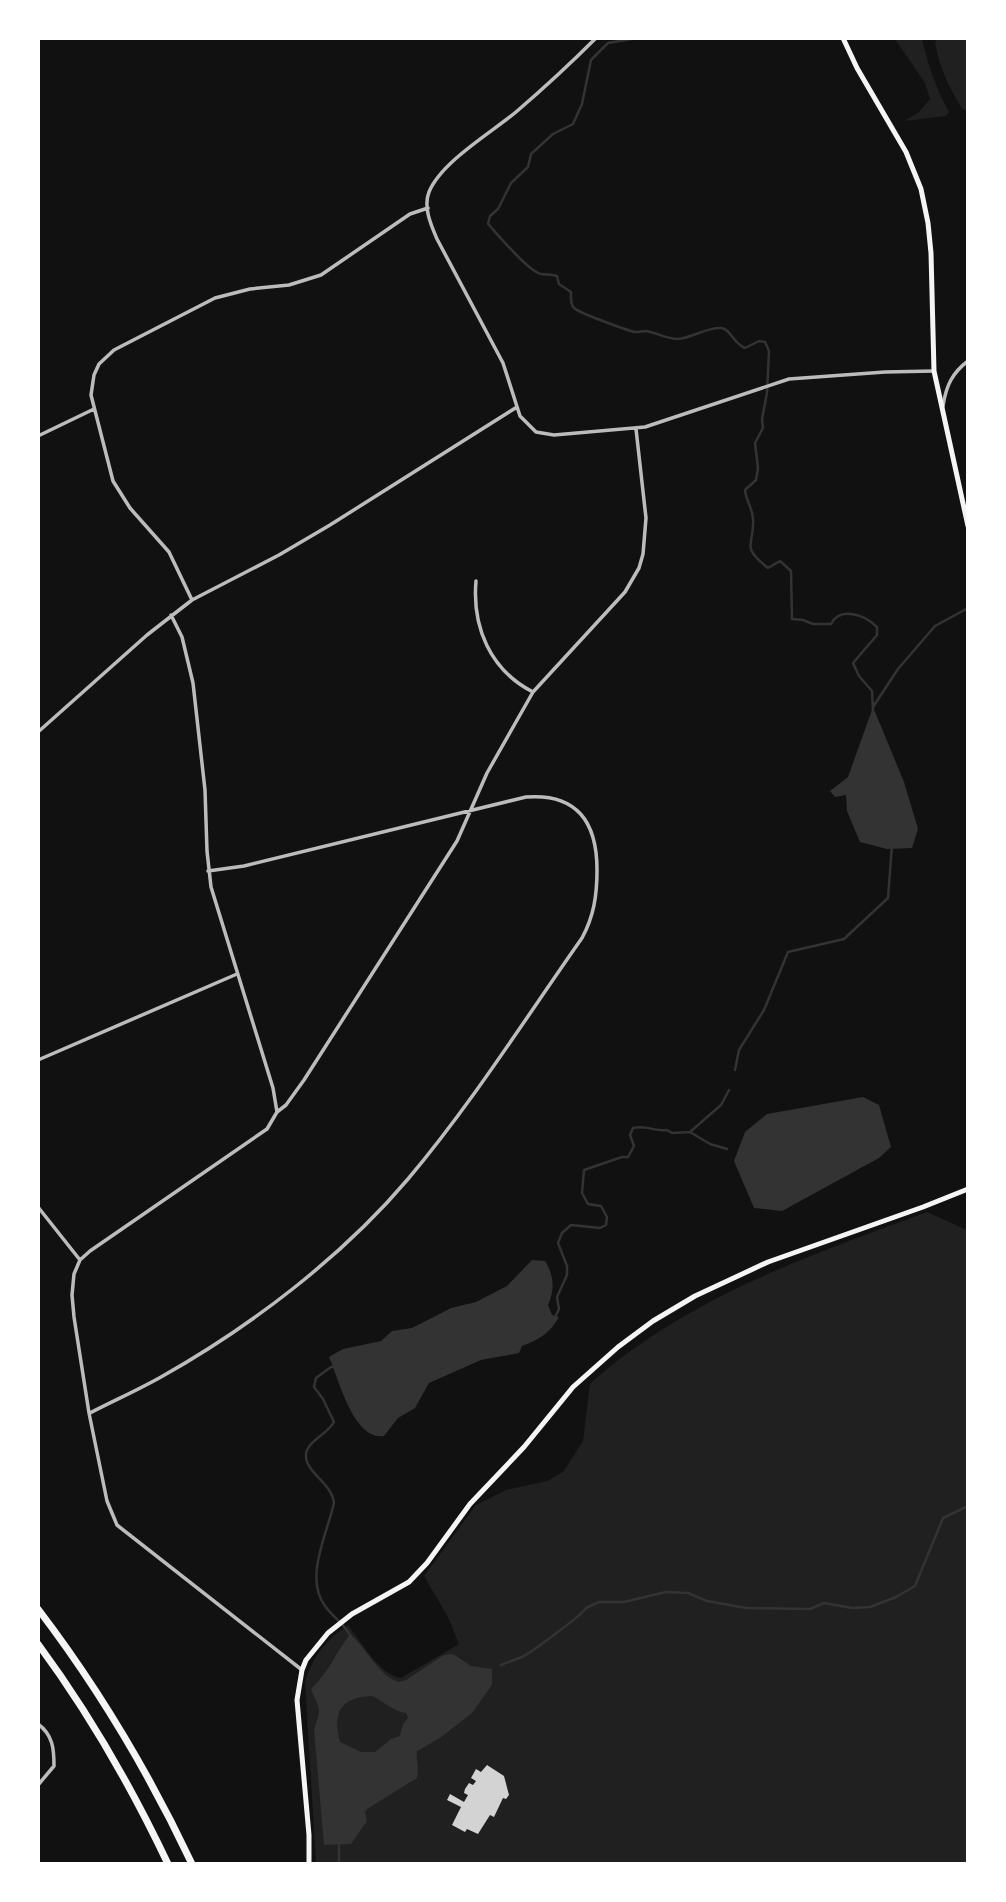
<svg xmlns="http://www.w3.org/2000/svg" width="1006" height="1902" viewBox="0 0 1006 1902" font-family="Montserrat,sans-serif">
<rect width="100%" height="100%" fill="#111"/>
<path fill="#202020" d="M895,39H922C928,65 936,88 949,112L946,116L904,121L918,113L930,99L925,83Z
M937,39H967V109L963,110C949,88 939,67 935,42Z
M927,1212L967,1230V1863H316L305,1683C313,1656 324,1642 348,1625C360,1641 381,1676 401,1678L459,1644L448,1617L424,1576L476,1505L506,1490L547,1481L563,1472L583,1441L590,1384C685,1298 809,1256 927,1212Z"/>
<path fill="#333" fill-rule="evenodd" d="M873,707L904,782L918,829L912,848L887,849L860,842L847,811L846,795L835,797L830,791L848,777Z
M863,1097L879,1105L891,1147L879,1158L782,1211L754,1208L734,1161L745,1132L767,1114Z
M532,1260L545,1261C554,1275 555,1290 548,1305L552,1315L559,1317C549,1334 540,1339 522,1346L519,1353L481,1360L429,1383L415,1408L398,1418L384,1436C354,1441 339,1380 329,1357L343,1349L381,1341L392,1331L412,1328L451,1308L476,1302L507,1286Z
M350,1634C368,1649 375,1672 398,1682L406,1680L444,1655L453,1654L471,1666L492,1669V1685L472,1713L440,1738L417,1751C416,1760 419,1768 417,1778L367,1809L365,1812L367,1821L351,1844L324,1845L314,1729C322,1706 320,1712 311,1689C328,1673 336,1653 350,1634ZM372,1696C385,1702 392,1711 406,1713L408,1718L403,1724L400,1736L391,1739L375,1752H361L340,1742C332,1712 341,1697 372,1696Z"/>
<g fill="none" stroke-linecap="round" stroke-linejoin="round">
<path stroke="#333" stroke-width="2.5" d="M637,38L608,43L591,60L582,104L573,124L553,134L531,154L528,167L511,183L498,209L490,216L488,224C498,235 528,271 541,274C546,275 551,274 557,276L559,284L571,292C571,298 570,304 574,308C579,313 629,331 635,332C639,332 643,331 646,331C658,333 666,339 678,339C692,338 707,327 721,328C731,329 733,343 745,348L759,341L765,342L769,351L767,393L762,419L763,428L755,443L758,468L756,480L745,490C746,500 752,508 753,518C755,546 739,545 768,568L780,561L791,571L792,619L803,620L813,624H831C840,606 865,615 877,627V635L853,663L859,676L872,691L873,711
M873,707L898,669L935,626L968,608
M735,1070L739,1050L764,1010L788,952L844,939L888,898L892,845
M690,1132L721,1105L729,1090
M555,1317L559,1309L557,1297L567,1275V1266L558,1243L562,1233L571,1225L600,1228L606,1225L607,1217L601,1206L588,1204L582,1193L584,1170L622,1157H628L634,1146L630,1135L633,1128C649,1125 654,1132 667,1130L672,1133L690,1132L710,1144L727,1149
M335,1367H331L316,1378L314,1387L323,1399L334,1422C328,1434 305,1442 306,1456C306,1473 332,1483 334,1503C327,1534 304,1578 325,1606C332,1616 344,1624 350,1635
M501,1665C508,1662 515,1660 522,1657C532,1652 582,1615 586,1608L599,1602H624L666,1592L688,1593L707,1601L746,1608L810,1609L824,1603L852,1608L870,1607L896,1597L915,1586L943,1518L968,1506
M339,1864V1845"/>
</g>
<path fill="#d3d3d3" d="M487,1765L504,1776L509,1795L506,1799L503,1798L494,1817L490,1815L478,1834L467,1829L465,1832L452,1825L461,1807L447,1800L450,1794L464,1802L468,1795L464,1793L465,1789L469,1783L473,1785L476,1781L471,1778L476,1769L481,1772Z"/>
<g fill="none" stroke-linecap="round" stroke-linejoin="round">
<path stroke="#bcbcbc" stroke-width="3.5" d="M596,38C570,64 544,88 516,112C492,132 441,162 429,192C423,207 431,225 437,239L503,363L520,416L536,432L554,435L645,427L789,379L885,372L934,371
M943,406C946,386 952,373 968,361
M38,436L94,409
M476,581C472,627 490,670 533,692
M192,600L169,552L130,508L113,481L91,395L94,375L99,364L114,350L215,298L250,289L289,285L321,275L410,214L428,208
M171,615L182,637L193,683L205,790L207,851L211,887L273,1088L277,1112L267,1129L90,1251L80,1260L74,1274L72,1295L74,1317L89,1413L107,1501L117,1525L302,1670
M38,732L147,635L192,600L279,555L330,525L517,407
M38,1060L237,974
M277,1112L286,1105L304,1080L457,841L487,773L533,692L625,592L639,568L643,554L646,518L636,429
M38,1207L80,1260
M90,1413C113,1401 138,1390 161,1377C250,1327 342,1257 408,1179C472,1103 525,1019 582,938C594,916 597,895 597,870C597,822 577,793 526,797L244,866L208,871
M38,1724C53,1735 54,1749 54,1766L38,1785"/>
<path stroke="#f5f5f5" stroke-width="5" d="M843,38L857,68L906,152L921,189L928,223L931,253L934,371L968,526
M309,1864V1835L297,1700L302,1670L306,1660L328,1633L352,1614L409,1582L427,1563L470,1504L524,1447L573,1387L618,1347L653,1321L695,1296L768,1262L923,1207L968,1189"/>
<path stroke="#f5f5f5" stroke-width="7" d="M38,1609C99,1689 149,1773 192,1864
M38,1644C89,1713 131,1786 168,1864"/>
</g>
<rect width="1006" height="1902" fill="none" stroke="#ffffff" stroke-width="80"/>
</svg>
